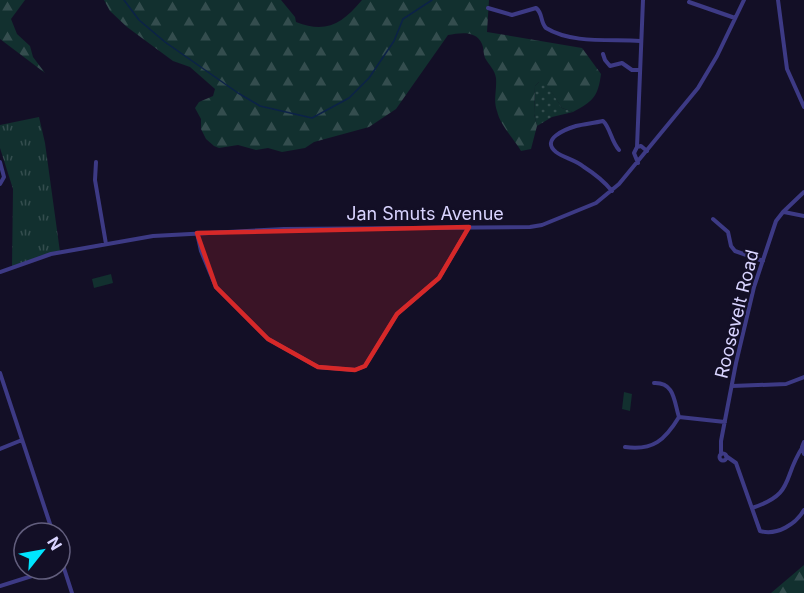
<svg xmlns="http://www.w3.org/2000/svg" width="804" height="593" viewBox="0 0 804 593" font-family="Inter,sans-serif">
<defs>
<pattern id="grass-dots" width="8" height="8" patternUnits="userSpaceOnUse" patternTransform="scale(1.5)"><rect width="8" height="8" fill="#12302f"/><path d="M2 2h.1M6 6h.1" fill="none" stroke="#344d4e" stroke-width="1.8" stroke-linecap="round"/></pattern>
<pattern id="forest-firs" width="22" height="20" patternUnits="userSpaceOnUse" patternTransform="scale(1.5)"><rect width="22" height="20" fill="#12302f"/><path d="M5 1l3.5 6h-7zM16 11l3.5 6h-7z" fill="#344d4e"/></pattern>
<pattern id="park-tufts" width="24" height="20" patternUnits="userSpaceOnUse" patternTransform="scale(1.5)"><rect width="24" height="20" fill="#12302f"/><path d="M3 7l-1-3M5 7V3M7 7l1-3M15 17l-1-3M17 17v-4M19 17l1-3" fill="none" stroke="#344d4e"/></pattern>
</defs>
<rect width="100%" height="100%" fill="#130f26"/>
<path fill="url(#grass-dots)" d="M545,81L562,108L573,112L552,117L537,126L534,114L535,86L539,82Z"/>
<path fill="url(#forest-firs)" d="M0,0H25L11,19L17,34L30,46L33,57L45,73L0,39Z
M104,0H281L295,17L296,22C326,34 342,24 362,0H489L487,32L582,48L601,74C598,97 593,101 573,112L562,108L545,82H539L535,86L534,114L537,126L531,149L521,151C514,139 500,125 497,111C493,100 497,90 496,78C495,70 489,65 485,58C483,53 484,48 482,44C476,30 460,33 448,35L396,109L369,127L314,142L305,148L282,152L268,148L256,150L238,145L219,148L214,146L206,139L201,129V119L195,108L199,102L213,96L215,89L190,67L173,61L127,27L110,11Z
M804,565V593H771Z"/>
<path fill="url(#park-tufts)" d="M39,117L45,143L60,252L12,268L13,189L0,148V125Z"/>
<path fill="#12302f" d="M111,274L113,283L94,288L92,279Z
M624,392L632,394L630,411L622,409Z"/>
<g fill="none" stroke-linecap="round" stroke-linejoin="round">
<path stroke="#0c2248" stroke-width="1.5" d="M124,0L139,20L165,42L238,93L260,106L312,118L349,98L369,78L394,41L403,19L432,0"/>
<path stroke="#3d3a85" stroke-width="4" d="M778,0L787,69L804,107
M689,2L735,18
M488,8L512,15L536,8C543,13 540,22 546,28C572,44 611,39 640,41
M603,54L605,60L610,66L622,63L632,70H640
M637,147L641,146L647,151
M0,162L4,177L0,184
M96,162L95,180L106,244
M638,163L634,153L637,147L643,0
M612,191C604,181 595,174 584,167C576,160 564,158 556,152C540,139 566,129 576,126C585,124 594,123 603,121C610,127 611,141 619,150
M784,212L804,216
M713,219L728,232L731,246L735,251L763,261
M197,233L201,251L216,287L268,339L318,367L355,370L365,366L397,314L439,278L469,227
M0,272L51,254L153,236L284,229L530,227L542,225L596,203L619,184L698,88L717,56L744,0
M0,373L53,533
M654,383C675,382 674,402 679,417L725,422
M732,386L786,384L804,377
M804,442L802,447L804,454
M625,447C653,451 665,440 679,417
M0,449L22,440
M719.5 457a3.5 3.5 0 1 1 7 0a3.5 3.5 0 1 1-7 0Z
M721,454V441L736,363L754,287L776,221L783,212L804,192
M726,456L736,463L760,531C777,536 796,524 804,510
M752,508C795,494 782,479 802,448
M60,556L72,593
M0,586L54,569"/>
</g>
<path fill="#d62828" fill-opacity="0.2" stroke="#d62828" stroke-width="4.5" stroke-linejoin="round" d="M469,227L439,278L397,314L365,366L355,370L318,367L268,339L216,287L197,233Z"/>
<g text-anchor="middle" stroke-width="4.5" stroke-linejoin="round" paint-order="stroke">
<g font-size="18" fill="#d9d4ff" stroke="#130f26">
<text x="425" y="220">Jan Smuts Avenue</text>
<text transform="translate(737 314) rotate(-76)" y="6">Roosevelt Road</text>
</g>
</g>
<g transform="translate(42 551) rotate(59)"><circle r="28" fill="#130f26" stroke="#625e7d" stroke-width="1.5"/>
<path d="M0-4.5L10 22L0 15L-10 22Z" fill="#00e5ff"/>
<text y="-9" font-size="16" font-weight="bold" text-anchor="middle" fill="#d9d4ff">N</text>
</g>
</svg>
